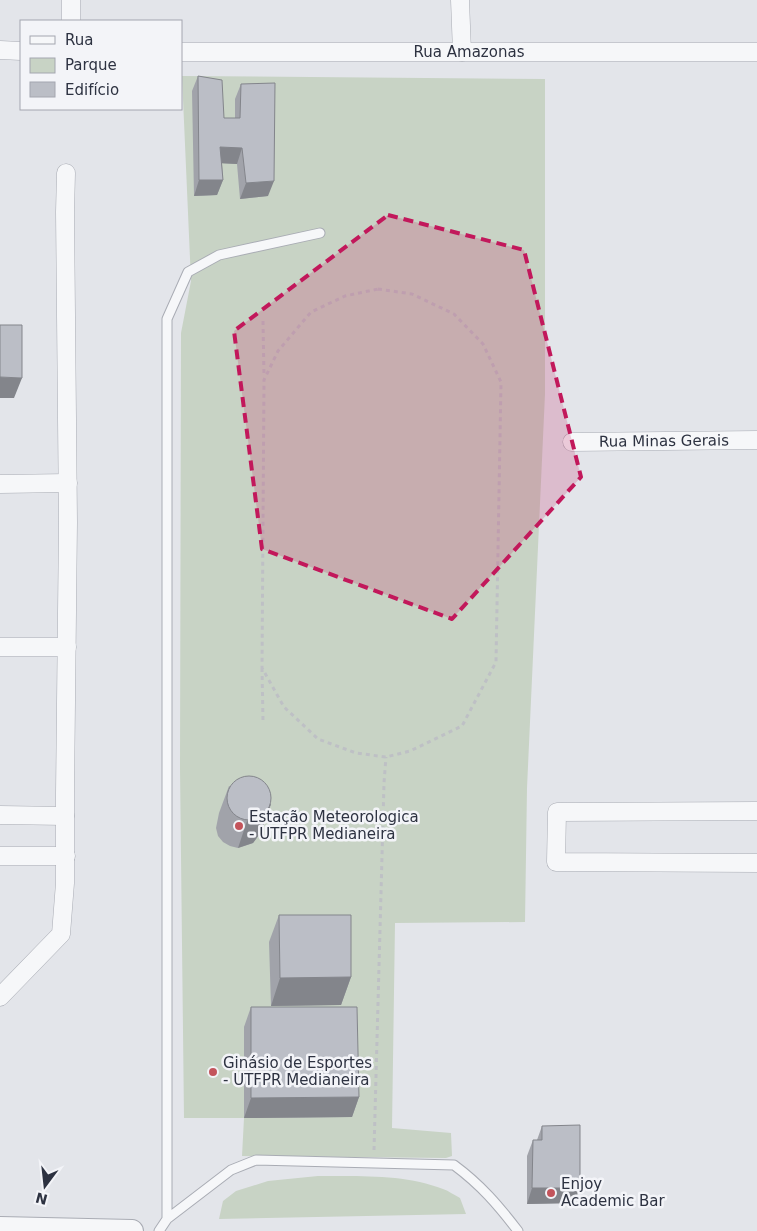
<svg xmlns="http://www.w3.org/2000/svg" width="757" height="1231" viewBox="0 0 757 1231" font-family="'DejaVu Sans',sans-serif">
<rect width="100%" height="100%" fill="#e3e5ea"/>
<path fill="#c8d3c5" d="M182,76L545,79V394L527,788L525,922L395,923L392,1128L451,1133L452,1156L446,1158L242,1156L244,1118H184L180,768L181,333L191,281Z
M318,1176C357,1176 406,1174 443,1189C449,1191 454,1195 460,1198L466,1214L219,1219L223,1201L236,1191L268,1181Z"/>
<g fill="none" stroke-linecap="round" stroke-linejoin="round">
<defs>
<path id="service" d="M167,1219V319L188,272L219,255L320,233
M159,1231L167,1219L231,1170L256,1160L454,1165C481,1185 498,1205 518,1231"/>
<g id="minor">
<path d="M460,0L462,52"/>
<path d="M71,21V0"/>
<path d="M0,50L21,51"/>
<path id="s1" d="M181,52H757"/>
<path id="s2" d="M572,442L757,440"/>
<path d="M0,484L68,483"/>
<path d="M0,647H67"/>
<path d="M757,811L557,812L556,862L757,863"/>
<path d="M0,815L65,816"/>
<path d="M0,856H66"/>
<path d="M0,997L61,934L65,883V793L68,522L65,212L66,173"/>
</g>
<path id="tertiary" d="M0,1228L132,1231"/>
</defs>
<use href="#service" stroke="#a9acb4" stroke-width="11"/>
<use href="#minor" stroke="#a9acb4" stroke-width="19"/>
<use href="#tertiary" stroke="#a9acb4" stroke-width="24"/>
<path stroke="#bec0c5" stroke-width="3" stroke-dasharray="4 4" stroke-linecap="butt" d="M378,289L412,294L454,314L483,344L501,382L496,662L462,726L410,751L386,757L356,753L318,739L284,707L262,668L264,380L278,351L311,312L345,296Z
M263,321L264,377
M262,668L263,721
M374,1150L384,783L386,757"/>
<use href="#service" stroke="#f6f7f9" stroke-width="9"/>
<use href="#minor" stroke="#f6f7f9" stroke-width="18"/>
<use href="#tertiary" stroke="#f6f7f9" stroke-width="22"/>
</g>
<path fill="#a1a3aa" d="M198,76L224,118H235V99L241,84L268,196L240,199L237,164L222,163L223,180L217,195L194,196L192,91Z
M229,786L271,804L261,832L253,843L238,848L230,846L223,842L218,836L216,828L219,813Z
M279,915L351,977L341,1005L271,1006L269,942Z
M251,1007L359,1097L352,1117L244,1118V1027Z
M542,1126L574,1203L527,1204V1156L533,1140H537Z"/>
<path fill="#83858b" d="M220,147L242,148L237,164L215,163Z
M199,180H223L217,195L194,196Z
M274,181L268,196L240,199L246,183Z
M0,377L22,378L14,398H0Z
M271,804L261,832L253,843L238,848L247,821Z
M351,977L341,1005L271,1006L280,978Z
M359,1097L352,1117L244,1118L251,1098Z
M532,1188H580L574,1203L527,1204Z"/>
<path fill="#bbbec6" stroke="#83858b" d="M198,76L222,80L224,118H240L241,84L275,83L274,181L246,183L242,148L220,147L223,180H199Z
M0,325H22V378L0,377Z
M227 798a22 22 0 1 1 44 0a22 22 0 1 1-44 0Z
M279,915H351V977L280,978Z
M251,1007H357L359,1097L251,1098Z
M580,1125V1188H532L533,1140H542V1126Z"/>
<path fill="#c2185b" fill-opacity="0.2" stroke="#c2185b" stroke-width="4" stroke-dasharray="10 6" stroke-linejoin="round" d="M388,215L524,250L581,477L452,619L262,549L234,331Z"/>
<g fill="#c3545b" stroke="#f3f4f8" stroke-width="2">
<circle cx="239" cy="826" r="5"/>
<circle cx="213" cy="1072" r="5"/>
<circle cx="551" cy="1193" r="5"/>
</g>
<g text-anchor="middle" stroke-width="5" stroke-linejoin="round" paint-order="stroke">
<g font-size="15" fill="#2d3241" stroke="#f3f4f8">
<text dy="5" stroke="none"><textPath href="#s1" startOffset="288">Rua Amazonas</textPath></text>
<text dy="5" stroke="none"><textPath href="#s2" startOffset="92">Rua Minas Gerais</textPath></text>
</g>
<g font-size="15" fill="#2d3241" stroke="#f3f4f8" text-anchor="start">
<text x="249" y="822">Estação Meteorologica<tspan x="249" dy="17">- UTFPR Medianeira</tspan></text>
<text x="223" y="1068">Ginásio de Esportes<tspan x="223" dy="17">- UTFPR Medianeira</tspan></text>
<text x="561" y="1189">Enjoy<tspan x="561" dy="17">Academic Bar</tspan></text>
</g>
</g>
<rect x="20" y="20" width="162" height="90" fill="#f3f4f8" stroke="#a4a6af"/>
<rect x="30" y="36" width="25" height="8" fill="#f6f7f9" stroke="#a4a6af"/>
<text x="65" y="45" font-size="15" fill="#2d3241">Rua</text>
<rect x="30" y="58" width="25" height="15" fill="#c8d3c5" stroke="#a4a6af"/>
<text x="65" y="70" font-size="15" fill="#2d3241">Parque</text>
<rect x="30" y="82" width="25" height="15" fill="#bbbec6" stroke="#a4a6af"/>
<text x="65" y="95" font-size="15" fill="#2d3241">Edifício</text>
<g transform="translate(45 1186) rotate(195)" stroke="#f3f4f8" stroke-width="4" paint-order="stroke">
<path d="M0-4L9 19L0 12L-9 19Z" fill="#2d3241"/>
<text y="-8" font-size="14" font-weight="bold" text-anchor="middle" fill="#2d3241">N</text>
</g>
</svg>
